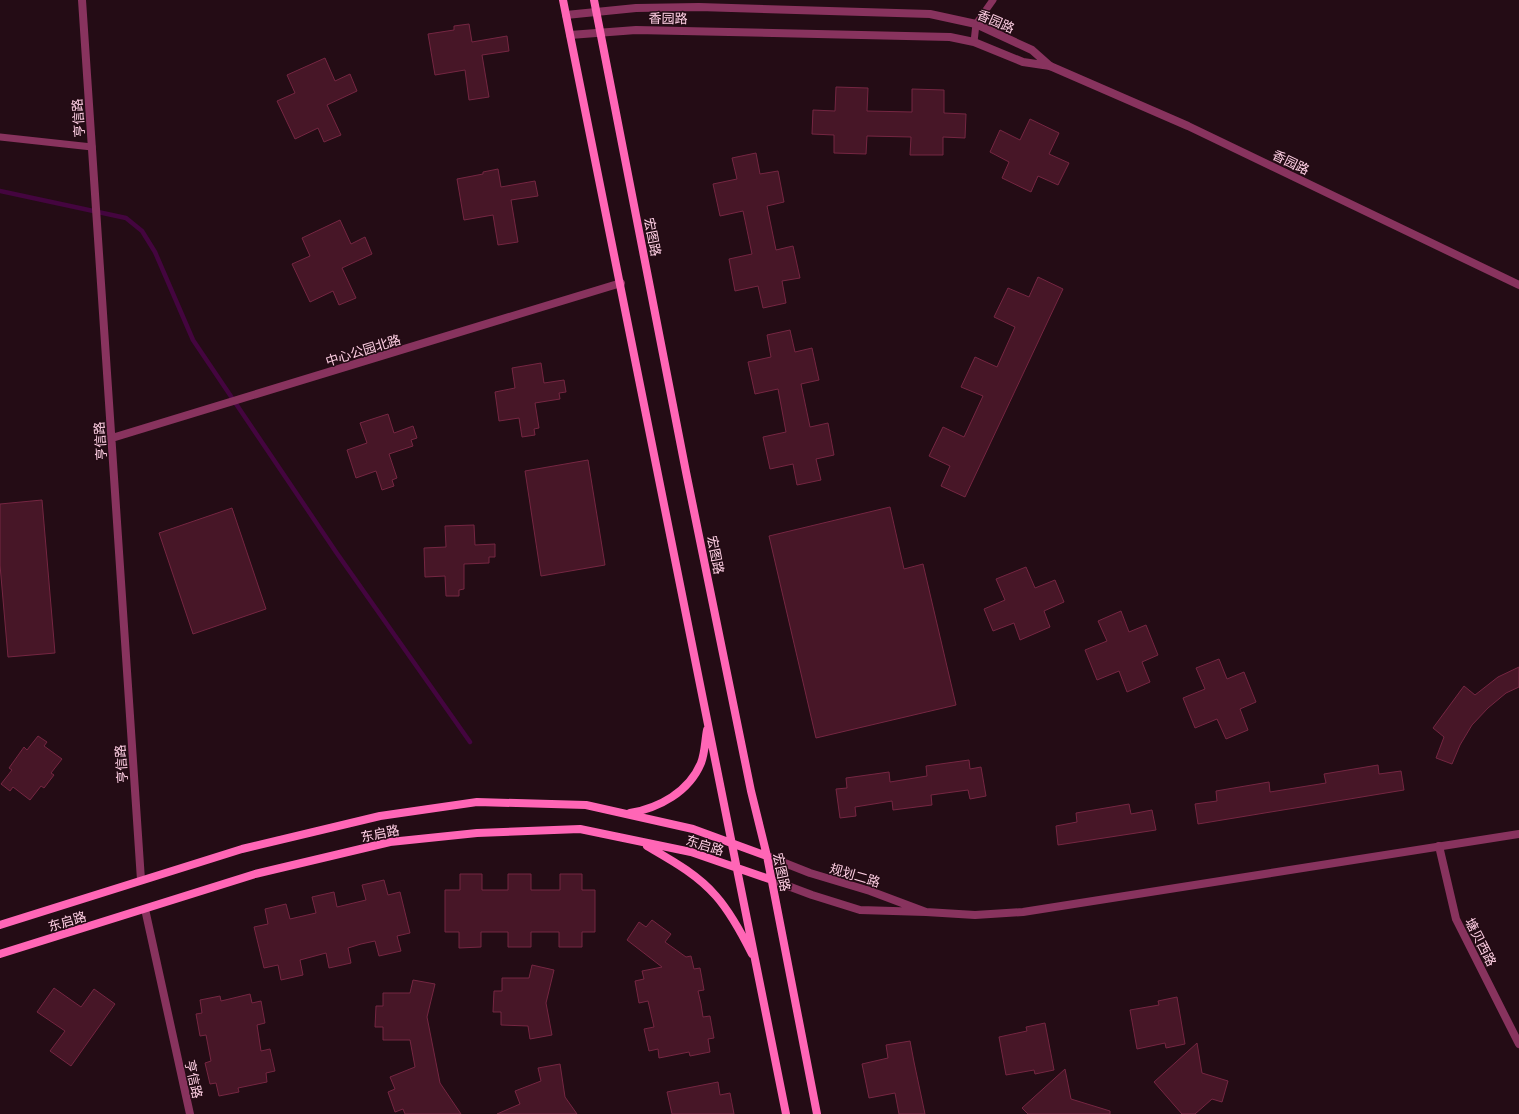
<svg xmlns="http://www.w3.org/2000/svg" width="1519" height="1114" viewBox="0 0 1519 1114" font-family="'Exo 2','Noto Sans SC',sans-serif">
<rect width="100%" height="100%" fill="#240c15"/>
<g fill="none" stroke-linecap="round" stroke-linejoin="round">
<path stroke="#44053f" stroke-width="4.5" d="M0,191L126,218L142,231L155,252L193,340L336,552L470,742"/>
</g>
<path fill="#471627" stroke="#752642" d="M469,24L472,42L507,36L509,51L482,55L489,97L469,100L465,70L435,75L428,34L454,30V26Z
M325,58L335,81L350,74L357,91L327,105L341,135L324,142L318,128L295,139L277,101L295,93L287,75Z
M836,87L868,88L867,111L912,112V89L944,90V113L966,114L965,138L943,137V155H910L911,137L867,136L866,154L834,153V135L812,134L813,110L835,111Z
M1030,119L1059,133L1049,154L1069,163L1058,185L1038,176L1031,192L1002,178L1009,162L990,152L1000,130L1020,140Z
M756,153L760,174L778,171L784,202L767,206L776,250L793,246L800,278L782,281L786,303L763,308L758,286L735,291L729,259L752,254L743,211L720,216L713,184L737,179L732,158Z
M498,169L501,187L535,181L538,196L511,200L518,242L498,245L493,215L464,220L457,179L483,174V172Z
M340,220L351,244L365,237L372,254L342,268L356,298L339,305L333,291L310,302L292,264L310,256L302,238Z
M1038,277L1063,289L965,497L941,486L950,466L929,456L943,427L964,437L983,396L961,387L975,357L997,367L1015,327L994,317L1008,288L1029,297Z
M790,330L795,352L812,348L819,380L801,384L810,427L828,423L834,455L816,459L821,480L797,485L793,464L770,469L763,437L786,432L778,389L755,394L748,362L771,357L767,335Z
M541,363L544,383L564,380L566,392L559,393L560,399L535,403L539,428L534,429L535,435L522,437L519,418L499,421L495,392L515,388L512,368Z
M388,414L394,433L413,426L417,438L411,440L413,446L389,454L397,478L392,480L394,486L382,490L376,471L356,478L347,450L367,443L360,423Z
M588,460L605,565L541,576L525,471Z
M42,500L55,653L8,657L0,565V504Z
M890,507L904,569L923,564L956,705L816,738L769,536Z
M232,508L266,609L193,634L159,533Z
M474,525L475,545L495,544V557H489V563L464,564V589L459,590V596H446L445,576L425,577L424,548L446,547L445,526Z
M1026,567L1035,588L1055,580L1064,602L1044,611L1050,627L1020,640L1014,623L993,631L984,609L1005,600L996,579Z
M1121,611L1129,632L1146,625L1158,655L1142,662L1150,682L1127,692L1119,671L1097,680L1085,650L1107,641L1098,621Z
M1219,659L1227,679L1244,672L1256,702L1240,709L1248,730L1226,739L1217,719L1195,728L1183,698L1205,689L1196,668Z
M1519,667V687L1506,693L1488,708L1472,725L1460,745L1452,764L1436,758L1444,737L1433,728L1464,686L1475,695L1498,677Z
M38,736L47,742L44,746L62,759L51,773L54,775L44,788L41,786L30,800L13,787L10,791L1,784L12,770L9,768L24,747L27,750Z
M969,760L970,769L981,767L986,796L970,799L968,790L931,795L932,805L893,810L892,801L855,807L856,816L840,818L836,789L847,788L846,778L889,772L890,782L927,776L926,766Z
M1378,765L1379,774L1401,771L1404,790L1198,824L1195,804L1217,801L1216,791L1269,782L1270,792L1326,783L1324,774Z
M1129,804L1131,814L1152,810L1156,830L1058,845L1056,826L1077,822L1076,813Z
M460,874H482V890H508V874H531V890H560V874H582V890H595V932H582V947H559V932H531V947H508V932H481V947L459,948V932H445V890H460Z
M384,880L388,895L400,892L410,933L397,936L401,951L379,956L375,941L361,944L348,948L351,963L329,968L326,953L300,960L303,975L281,980L278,965L264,968L254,927L268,924L265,909L286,904L290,919L316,913L312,897L334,892L337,907L366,900L362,885Z
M652,920L671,934L665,942L686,957L691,956L694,969L700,968L704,990L698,991L701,1004L703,1017L710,1016L714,1038L708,1039L710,1052L690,1056L689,1052L659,1058L658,1049L649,1051L644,1029L654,1027L648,1001L639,1003L635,981L644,979L642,971L662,967L627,940L639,922L646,927Z
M532,965L554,970L546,1003L552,1035L530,1039L528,1026L501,1025V1012H493L494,991H502V978H529Z
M413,980L435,984L427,1017L440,1083L461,1114H405L403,1109L395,1112L388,1092L395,1089L390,1077L415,1067L410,1040H383V1027H375L376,1006H383V993H410Z
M54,988L81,1007L94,989L115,1004L71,1066L50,1051L65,1031L37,1012Z
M250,994L252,1003L261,1001L265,1023L257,1025L261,1051L270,1049L275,1071L266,1073L267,1082L238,1088L239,1092L219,1096L216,1083L210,1084L205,1063L211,1061L206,1035L200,1036L196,1014L202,1013L200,1000L220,996L221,1001Z
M1177,997L1185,1044L1166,1048L1165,1043L1137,1049L1130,1010L1159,1005L1158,1001Z
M1045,1023L1054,1070L1035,1074L1034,1070L1006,1075L999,1037L1027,1031L1026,1027Z
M910,1041L914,1062L925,1114H899L895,1093L869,1098L862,1064L888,1058L886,1045Z
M1197,1043L1202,1073L1228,1081L1222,1102L1212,1099L1195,1114H1182L1154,1082Z
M560,1064L565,1097L577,1114H497L520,1104L515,1091L541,1081L538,1068Z
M1065,1069L1071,1099L1110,1111V1114H1028L1022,1108Z
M718,1082L720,1095L730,1093L734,1114H672L667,1092Z"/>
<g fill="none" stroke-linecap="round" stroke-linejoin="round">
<path stroke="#88335e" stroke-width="7" d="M974,42L976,24L993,0
M0,137L92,147"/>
<path stroke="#88335e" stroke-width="8" d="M82,0L141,880
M1050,66L1188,126L1519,285
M112,438L621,283
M1439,846L1456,919L1519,1044"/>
<path stroke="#88335e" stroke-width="8" d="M566,15L636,8L699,7L930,14L976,24L1032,50L1050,66
M570,35L636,30L950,37L974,42L1023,62L1050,66
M767,856L810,873L870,891L926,912L860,910L812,895L772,880
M145,909L190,1114
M926,912L975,915L1023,912L1519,834"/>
<path stroke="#ff66b6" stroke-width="8" d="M563,0L786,1114
M594,0L686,472L751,791L767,856L817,1114
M630,813C659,808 689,792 701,763C705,753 705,740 707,730
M647,846C671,860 697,874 716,896C731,913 742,934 752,954
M0,925L242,849L380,816L477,802L586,805L693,829L767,856
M0,954L255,874L390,842L477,833L580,829L691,852L772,880"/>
</g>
<g text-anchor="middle" stroke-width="3" stroke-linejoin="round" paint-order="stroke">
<g font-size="13" fill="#ffcfe4" stroke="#240c15">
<text transform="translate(668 18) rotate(1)" y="5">香园路</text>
<text transform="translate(996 21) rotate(23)" y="5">香园路</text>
<text transform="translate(78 118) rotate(-94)" y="5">亨信路</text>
<text transform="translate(1291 162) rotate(26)" y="5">香园路</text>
<text transform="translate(653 237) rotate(79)" y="5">宏图路</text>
<text transform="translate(363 350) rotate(-17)" y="5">中心公园北路</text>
<text transform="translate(100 441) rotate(-94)" y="5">亨信路</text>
<text transform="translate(716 555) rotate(79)" y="5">宏图路</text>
<text transform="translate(121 764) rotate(-94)" y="5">亨信路</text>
<text transform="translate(380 833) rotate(-11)" y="5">东启路</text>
<text transform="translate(705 845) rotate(17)" y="5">东启路</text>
<text transform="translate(782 872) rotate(78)" y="5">宏图路</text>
<text transform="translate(855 875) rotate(17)" y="5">规划二路</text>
<text transform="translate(67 921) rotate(-17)" y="5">东启路</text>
<text transform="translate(1481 942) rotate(63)" y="5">塘贝西路</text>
<text transform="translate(194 1079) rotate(78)" y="5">亨信路</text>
</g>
</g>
</svg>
